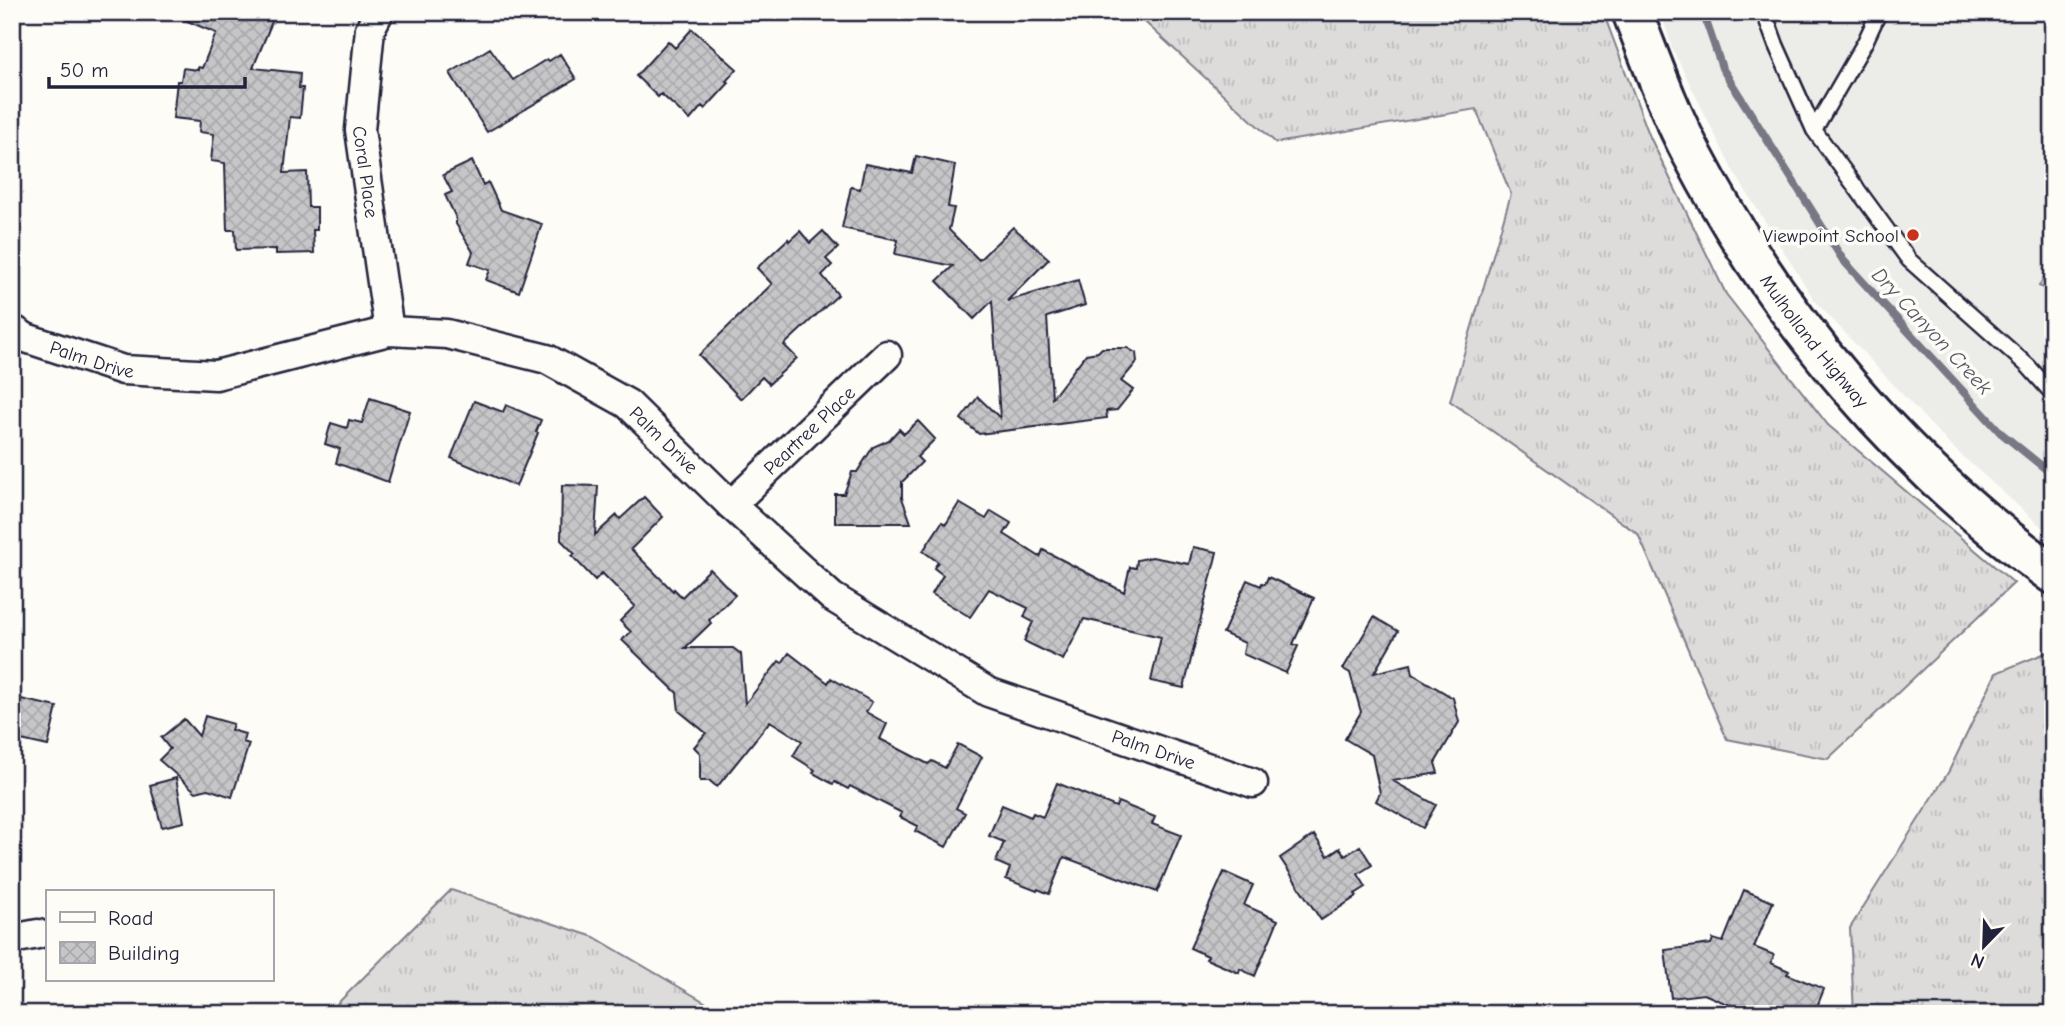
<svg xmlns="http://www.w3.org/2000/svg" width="2065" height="1026" viewBox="0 0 2065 1026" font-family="'Comic Neue',sans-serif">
<defs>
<pattern id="grass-tufts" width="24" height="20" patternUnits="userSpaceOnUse" patternTransform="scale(1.75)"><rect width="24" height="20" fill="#dddcdb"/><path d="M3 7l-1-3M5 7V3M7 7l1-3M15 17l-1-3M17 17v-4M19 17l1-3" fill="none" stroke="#bdbcbd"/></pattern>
<pattern id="building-cross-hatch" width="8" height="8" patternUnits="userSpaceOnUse" patternTransform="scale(1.75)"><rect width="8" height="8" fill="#c6c6c8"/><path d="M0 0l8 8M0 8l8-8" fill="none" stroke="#aaaaad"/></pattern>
</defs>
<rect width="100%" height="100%" fill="#fdfcf7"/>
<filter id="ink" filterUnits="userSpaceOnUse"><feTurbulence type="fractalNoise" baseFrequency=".0143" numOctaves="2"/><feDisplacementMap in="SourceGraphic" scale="14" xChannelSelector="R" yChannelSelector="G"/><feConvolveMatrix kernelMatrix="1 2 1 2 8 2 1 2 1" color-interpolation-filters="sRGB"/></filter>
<g filter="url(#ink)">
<path fill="#ecece9" d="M1661,12H2053V537L1950,445L1815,301L1732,169L1672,48Z"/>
<path fill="url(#grass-tufts)" stroke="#807f8b" stroke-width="2" d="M1134,12H1603L1650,137L1726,294L1828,425L2014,583L1828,759L1727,739L1638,534L1450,401L1511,194L1476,109L1276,143Z
M2053,650V1014H1854L1850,928L1949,771L1996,673Z
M451,890L594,937L725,1014H327Z"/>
<path fill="#dddcdb" stroke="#807f8b" stroke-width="2" d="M2053,262V293L2039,286Z"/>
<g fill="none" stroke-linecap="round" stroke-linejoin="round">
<path stroke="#787885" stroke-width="8" d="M1703,12L1722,68L1843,260L2001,433L2053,475"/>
</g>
<path fill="url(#building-cross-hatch)" stroke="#22223b" stroke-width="2" d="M166,12H276L253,68L300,73L299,88H303L300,118L290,117L284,173L307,172L308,207H317V230H313L314,253L276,254V249L236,250L235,230H227L225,163L211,161L214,134L199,132L200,121L173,118L177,81H181L183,68L198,70V67L202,68L216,33Z
M692,29L737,69L726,81L729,83L705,109L702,106L690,120L661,94L658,97L636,76L668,41L675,48Z
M490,48L513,80L547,59L549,61L560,54L576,79L487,132L450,73Z
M916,156L955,165L948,207L954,208L949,230L979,260L1013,227L1049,259L1007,301L1078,280L1085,305L1047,317L1052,398L1086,354L1098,352L1102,348H1127L1136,353L1137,362L1121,381L1133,390L1117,410L1106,411L1107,418L979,434L961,419L978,397L1000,418L992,301L974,319L937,281L953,266L895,254L898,240L842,228L851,187L860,189L865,164L912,173Z
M472,161L483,185L488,182L501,210L542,224L519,292L486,280L490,270L469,263L473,252L456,224V218L445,195L452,192L443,175Z
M800,231L810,243L823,231L838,248L826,259L832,265L822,275L838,295L784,345L797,358L769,384L762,377L741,399L699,355L772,284L757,268L788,239L789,241Z
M370,398L410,411L388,482L336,463L340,449L325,444L331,423L347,428L349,420L362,423Z
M474,401L503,412L506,405L541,420L536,432L538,433L516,486L451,458Z
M918,421L935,439L917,457L922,462L902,482V498L911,523H835V494H844L852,472H857L873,447L889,440L899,429L904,434Z
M562,485L598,486L595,535L617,515L620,519L644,497L663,517L631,549L673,591L674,589L682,597L710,569L735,595L709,620L711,623L685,648H733L741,654L745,704L779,661L782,663L789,653L828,683L831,678L872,702L866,712L887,724L880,739L928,764L932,761L945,768L958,744L982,757L956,808L965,813L946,847L915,831L918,826L900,817L902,813L850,786L848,789L835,782L833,784L813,773L815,770L793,756L802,741L770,721L717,787L710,781H700V753L694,747L706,733L679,711L677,693L622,640L631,632L620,621L635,606L602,573L595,580L572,556L575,554L561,540Z
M959,503L986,519L991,511L1011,523L1004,534L1040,557L1043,550L1124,592L1130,567L1136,568L1137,560L1152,557L1189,564L1193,547L1217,552L1184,688L1151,681L1161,637L1084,619L1063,660L1024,641L1033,622L1024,617L1028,608L989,589L970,617L932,594L943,575L934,568L938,562L923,551L942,522L946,524Z
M1268,577L1314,598L1293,644L1298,646L1286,673L1243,654L1245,643L1223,633L1247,580L1261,586L1262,583L1265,584Z
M1374,617L1398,631L1374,673L1411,664L1413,674L1453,698L1459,722L1435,763L1438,773L1393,781L1436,805L1423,828L1376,801L1380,793L1372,755L1345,739L1361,712L1350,673L1343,669Z
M12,697L57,707L48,746L12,738Z
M205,716L233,724L231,730L245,734L243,742L249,744L232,797L208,789L196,792L159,760L170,749L161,738L184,719L199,736Z
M176,778L184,822L162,827L150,785Z
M1057,783L1116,807L1118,802L1155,817L1152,824L1181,835L1157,892L1064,857L1049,894L1038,889L1037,891L1006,879L1010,868L996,862L1004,842L989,836L1002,805L1031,817L1033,813L1043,817Z
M1314,835L1328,856L1340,848L1345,856L1360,846L1372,865L1358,874L1366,887L1355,894L1357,896L1321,920L1280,858Z
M1224,872L1253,885L1244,905L1278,920L1255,976L1240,969L1239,973L1206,959L1208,956L1190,948Z
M1744,890L1773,902L1754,947L1774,955L1771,963L1789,971L1787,974L1824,989L1814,1014H1751L1704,994L1671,998L1665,950L1711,944L1713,939L1723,942Z"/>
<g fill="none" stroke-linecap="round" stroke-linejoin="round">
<defs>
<path id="lane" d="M1764,12L1776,45L1814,130L1909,260L2028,366L2053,394
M1814,130L1865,42L1879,12"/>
<g id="street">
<path id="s1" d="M379,12L370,29L360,130L389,331"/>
<path id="s2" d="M12,329L26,338L123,370L216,375L389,331L447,334L547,359L628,404L731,505L832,597L988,692L1253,783"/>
<path id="s3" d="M731,505L887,355"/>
<path d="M12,939L38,934"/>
</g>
<g id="secondary">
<path id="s4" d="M1632,12C1651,60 1668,109 1692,154C1777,317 1903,467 2053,574"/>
</g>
</defs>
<use href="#lane" stroke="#22223b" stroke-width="19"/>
<use href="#street" stroke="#22223b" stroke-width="33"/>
<use href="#secondary" stroke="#22223b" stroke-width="44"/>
<use href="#lane" stroke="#fdfcf7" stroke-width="14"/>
<use href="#street" stroke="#fdfcf7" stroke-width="28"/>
<use href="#secondary" stroke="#fdfcf7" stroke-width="38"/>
</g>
</g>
<circle fill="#c8321e" stroke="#fdfcf7" stroke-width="2.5" cx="1913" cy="235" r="7"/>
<g text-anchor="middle" stroke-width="7" stroke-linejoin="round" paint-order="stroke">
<g font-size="19" fill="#22223b" stroke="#fdfcf7">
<text dy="7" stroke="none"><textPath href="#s1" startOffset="163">Coral Place</textPath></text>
<text dy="7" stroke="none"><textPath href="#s4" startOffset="378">Mulholland Highway</textPath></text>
<text dy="7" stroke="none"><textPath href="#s2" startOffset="86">Palm Drive</textPath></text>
<text dy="7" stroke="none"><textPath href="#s3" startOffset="108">Peartree Place</textPath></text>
<text dy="7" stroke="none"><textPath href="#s2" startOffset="695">Palm Drive</textPath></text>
<text dy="7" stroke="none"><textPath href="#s2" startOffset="1283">Palm Drive</textPath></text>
</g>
<g font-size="19" fill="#22223b" stroke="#fdfcf7" text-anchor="end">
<text x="1899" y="242">Viewpoint School</text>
</g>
<g font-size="21" font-style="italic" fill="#545466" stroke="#fdfcf7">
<text transform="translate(1932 331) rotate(47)" y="7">Dry Canyon Creek</text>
</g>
</g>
<rect width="2065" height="1026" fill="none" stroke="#fdfcf7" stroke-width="42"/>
<rect x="21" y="21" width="2023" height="984" fill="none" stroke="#22223b" stroke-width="2.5" filter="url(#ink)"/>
<rect x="46" y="890" width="228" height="91" fill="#fdfcf7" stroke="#a5a5ac" stroke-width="2"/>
<rect x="60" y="912" width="35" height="10" fill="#fdfcf7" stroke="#a5a5ac" stroke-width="2"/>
<text x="108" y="925" font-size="21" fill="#22223b">Road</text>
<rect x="60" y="942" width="35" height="21" fill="url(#building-cross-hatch)" stroke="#a5a5ac" stroke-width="2"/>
<text x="108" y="960" font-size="21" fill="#22223b">Building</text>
<g transform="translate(1984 946) rotate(203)" stroke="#fdfcf7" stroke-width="5" paint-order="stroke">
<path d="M0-5L12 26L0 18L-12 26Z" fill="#22223b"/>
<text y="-10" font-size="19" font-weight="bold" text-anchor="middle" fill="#22223b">N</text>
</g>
<path d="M49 77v10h196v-10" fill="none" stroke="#22223b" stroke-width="3.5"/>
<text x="60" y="77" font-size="21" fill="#22223b" stroke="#fdfcf7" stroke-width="5" paint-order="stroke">50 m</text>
</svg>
